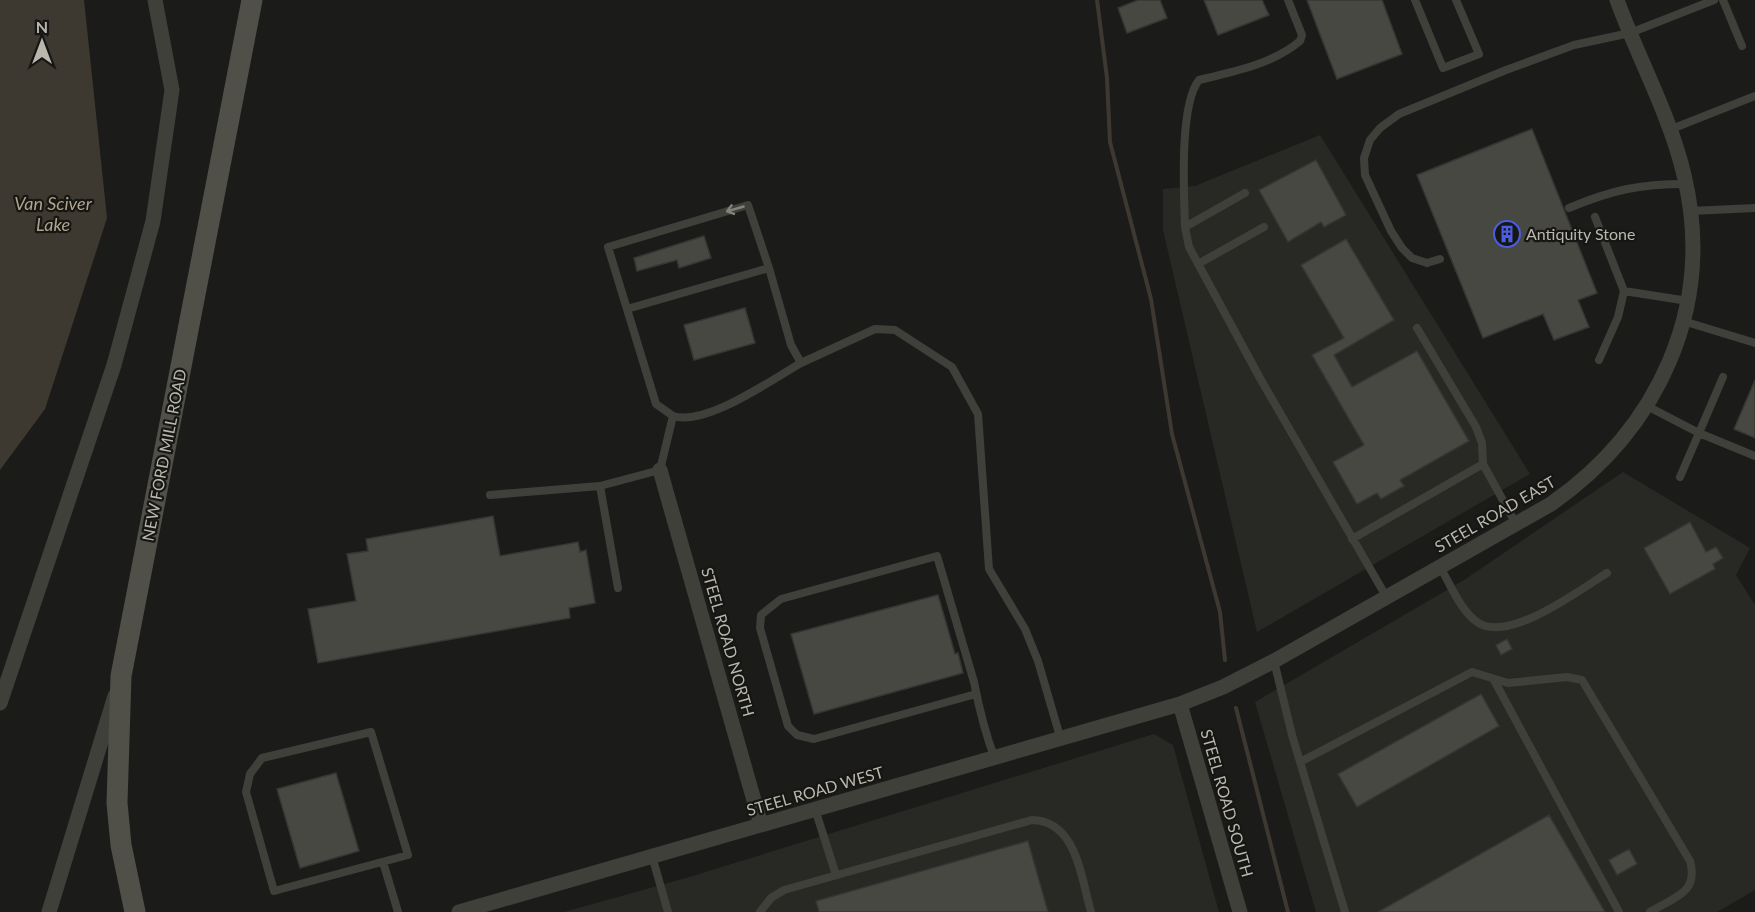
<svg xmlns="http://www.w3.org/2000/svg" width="1755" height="912" viewBox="0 0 1755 912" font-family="Lato,sans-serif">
<rect width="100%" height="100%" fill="#1b1b19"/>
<path fill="#282825" d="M1320,135L1530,474L1257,632L1163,230V189L1195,186Z
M1623,472L1750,548L1736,575L1755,605V890L1717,912H1316L1255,702L1464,580Z
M1154,734L1173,745L1219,912H564L686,878Z"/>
<path fill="#3e3930" d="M0,0H84L107,218L45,409L0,470Z"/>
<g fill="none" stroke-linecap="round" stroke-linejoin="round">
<path stroke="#3e3930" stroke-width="4" d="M1097,0L1107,78L1110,142L1151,299L1172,434L1220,612L1225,660
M1236,708L1288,912"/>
</g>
<path fill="#484843" stroke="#363734" stroke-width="1.5" d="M1138,0H1160L1167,18L1127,33L1118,8Z
M1204,0H1262L1269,15L1218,35Z
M1307,0H1382L1402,54L1337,79Z
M1532,129L1597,293L1578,300L1589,327L1554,340L1543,314L1483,338L1417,175Z
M1316,160L1346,215L1324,227L1321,222L1288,242L1259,190Z
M704,236L711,258L679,268L677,260L637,271L634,258Z
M1346,239L1394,320L1334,355L1352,387L1417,351L1469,441L1400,480L1404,486L1381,499L1377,493L1357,504L1333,462L1364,445L1312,355L1344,338L1301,265Z
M745,308L755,343L694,360L684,325Z
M1755,380V438L1734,429Z
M493,516L500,556L578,542L580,552L586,550L595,603L569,608L570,618L318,663L308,609L356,601L347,554L368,551L366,539Z
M1690,522L1706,552L1716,547L1723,558L1713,564L1715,569L1670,594L1644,548Z
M938,595L955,654L958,653L963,673L814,714L791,634Z
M1507,639L1512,649L1501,655L1496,645Z
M1481,694L1499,726L1357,807L1338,774Z
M336,773L359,851L300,868L277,789Z
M1549,815L1605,912H1378Z
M1028,841L1048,912H819L816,901Z
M1629,849L1637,864L1617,875L1609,860Z"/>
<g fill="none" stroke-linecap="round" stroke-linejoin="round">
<path stroke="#40403b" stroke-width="8" d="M1415,0L1443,68L1479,54L1456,0
M1723,0L1742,46
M1669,130L1755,96
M1245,193L1185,227L1189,247L1261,380L1387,598
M1569,208C1612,190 1639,184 1686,184
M1690,211L1755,208
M1595,217L1624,291
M1185,227C1184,194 1179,105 1199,80C1233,72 1273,64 1300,41L1302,35L1288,0
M1440,259L1427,263L1412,258L1402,248L1391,231L1365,175L1364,158L1370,140L1380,128L1399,114L1506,70L1574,45L1630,33L1714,0
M1198,264L1264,227
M627,309L608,247L748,205L769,268
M1683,321L1755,343
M1417,328L1476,427L1482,443L1483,464
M1599,360L1618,317L1624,291L1688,301
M801,363L875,329L895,330L952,367L978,414L989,569L1025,629L1038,661L1061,740
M1647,406L1699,433L1723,377
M1680,477L1699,433L1755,456
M490,495L600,486
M1352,539L1483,464L1516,524
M1440,567C1451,585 1460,610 1477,622C1508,644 1578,591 1607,573
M618,588L600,486L660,470L673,416L656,404L627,309L769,268L791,345L801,363C771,380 707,426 673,416
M1274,661L1292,735L1345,912
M1494,680L1619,912
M976,694L814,739L797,735L788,726L760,628L761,615L781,599L937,556L974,682C979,708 985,733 995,759
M371,732L408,855L274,891L246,792L250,774L262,758Z
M1300,762L1472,672L1508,683L1567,677L1582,680L1690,861C1699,893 1674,897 1650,912
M815,809L836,875
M652,856L668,912
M383,862L398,912
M760,912L771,898L784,890L1032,820C1077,821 1081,878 1091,912"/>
<path stroke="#40403b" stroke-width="15" d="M660,470L761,825
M0,703L114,365L153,221L172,90L155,0
M1180,704L1240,912
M49,912L115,696
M459,912L1180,704L1223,687L1274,661L1551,504C1658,429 1716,307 1684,175C1670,115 1638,58 1617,0"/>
<path stroke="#505049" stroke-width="21" d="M135,912L121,845L117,803L121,676L252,0"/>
</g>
<defs><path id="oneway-shaft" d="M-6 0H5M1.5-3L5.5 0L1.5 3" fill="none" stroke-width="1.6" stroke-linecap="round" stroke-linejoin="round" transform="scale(1.5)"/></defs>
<use stroke="#83827a" href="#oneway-shaft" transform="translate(735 209) rotate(164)"/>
<defs>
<symbol id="building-ring" viewBox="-11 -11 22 22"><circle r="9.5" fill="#161614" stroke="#4b5de2" stroke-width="1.5"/><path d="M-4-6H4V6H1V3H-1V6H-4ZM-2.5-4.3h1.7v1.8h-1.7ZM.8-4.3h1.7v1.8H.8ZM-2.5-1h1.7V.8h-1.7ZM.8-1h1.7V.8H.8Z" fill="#4b5de2"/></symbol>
</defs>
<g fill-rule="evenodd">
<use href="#building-ring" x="1492" y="219" width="30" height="30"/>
</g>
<g text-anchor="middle" stroke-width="4.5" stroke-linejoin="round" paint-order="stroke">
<g font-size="16" fill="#bab8ad" stroke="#161614" text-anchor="start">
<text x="1526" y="240">Antiquity Stone</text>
</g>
<g font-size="16" fill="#bab8ad" stroke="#161614">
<text transform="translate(164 455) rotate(-79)" y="6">NEW FORD MILL ROAD</text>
<text transform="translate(1495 514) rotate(-30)" y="6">STEEL ROAD EAST</text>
<text transform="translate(728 642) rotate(74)" y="6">STEEL ROAD NORTH</text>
<text transform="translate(815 791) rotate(-16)" y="6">STEEL ROAD WEST</text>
<text transform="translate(1227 803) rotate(74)" y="6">STEEL ROAD SOUTH</text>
</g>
<g font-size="18" font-style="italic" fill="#b1a488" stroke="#161614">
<text x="53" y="210">Van Sciver<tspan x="53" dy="21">Lake</tspan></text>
</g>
</g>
<g transform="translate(42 42)" stroke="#161614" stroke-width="4.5" paint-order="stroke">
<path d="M0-4.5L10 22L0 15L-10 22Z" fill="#bab8ad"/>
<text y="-9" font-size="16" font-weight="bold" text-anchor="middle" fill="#bab8ad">N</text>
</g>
</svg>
